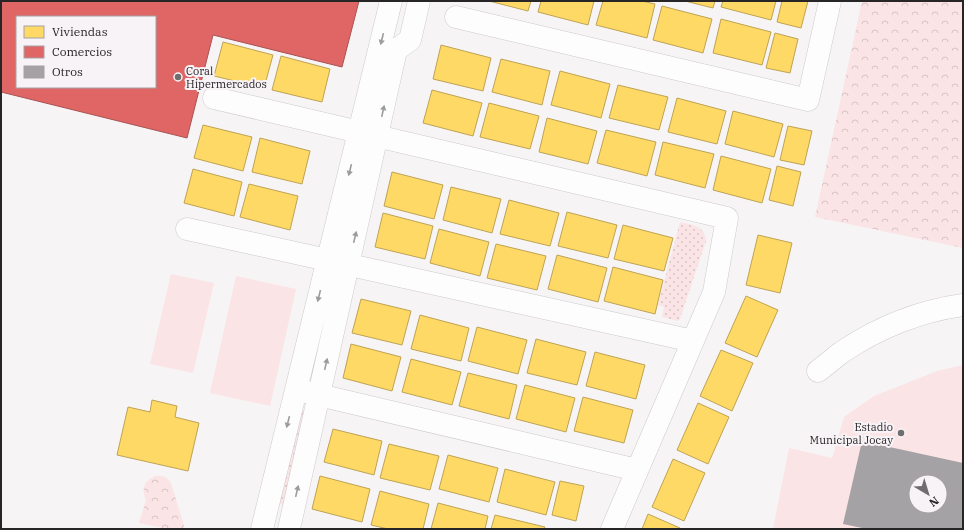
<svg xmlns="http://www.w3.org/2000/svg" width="964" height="530" viewBox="0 0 964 530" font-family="'IBM Plex Serif',serif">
<defs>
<pattern id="grass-dots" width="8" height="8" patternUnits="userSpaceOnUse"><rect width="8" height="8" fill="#fbe4e5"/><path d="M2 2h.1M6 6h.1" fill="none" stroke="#d7c3c4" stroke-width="1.8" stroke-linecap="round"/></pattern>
<pattern id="park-crowns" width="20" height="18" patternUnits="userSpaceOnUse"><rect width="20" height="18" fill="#fbe4e5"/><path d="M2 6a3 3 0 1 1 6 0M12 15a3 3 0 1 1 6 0" fill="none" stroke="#d7c3c4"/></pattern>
</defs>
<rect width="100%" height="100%" fill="#f7f4f6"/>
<path fill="url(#grass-dots)" d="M680,222C692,225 705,225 706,241L680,319L678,321L662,317L664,307L658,305Z
M301,410L306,411L283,505L278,503Z"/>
<path fill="url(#park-crowns)" d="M862,1H963V248L815,217Z
M155,476C162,475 167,477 171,483L185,529H168L139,523L146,500C141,490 144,480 155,476Z"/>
<path fill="#fbe4e5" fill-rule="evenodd" d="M171,274L214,283L193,373L150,364Z
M236,276L296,289L270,406L210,393Z
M963,365V529H773L789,448L832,458L844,417L874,396L937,371ZM916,482H940V506H916Z"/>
<path fill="#ffd966" stroke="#bea353" d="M489,1H531L528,11Z
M541,1H594L588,25L538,12Z
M603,1H642L655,4L647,38L596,25Z
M685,1H715L713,8Z
M723,1H776L771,20L721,7Z
M782,1H808L801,28L777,22Z
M662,6L712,19L703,53L653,40Z
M721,19L771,32L762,65L713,53Z
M775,33L798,39L790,73L766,68Z
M223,42L273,55L264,88L214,76Z
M441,45L491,58L483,91L433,79Z
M281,56L330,69L322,102L272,90Z
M501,59L550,71L542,105L492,92Z
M560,71L610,84L601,118L551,105Z
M618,85L668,97L659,130L609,118Z
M432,90L482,103L473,136L423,123Z
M677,98L726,111L717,144L668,132Z
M489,103L539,116L530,149L480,137Z
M733,111L783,124L774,157L725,144Z
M547,118L597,131L588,164L539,152Z
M203,125L252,137L243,171L194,158Z
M788,126L812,131L804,165L780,160Z
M606,130L656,142L647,176L597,163Z
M260,138L310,151L302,184L252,172Z
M663,142L714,154L705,188L655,175Z
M721,156L771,169L762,203L713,190Z
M777,166L801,172L793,206L769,200Z
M193,169L242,182L234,216L184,203Z
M392,172L443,185L434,219L384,206Z
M249,184L298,196L290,230L240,217Z
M451,187L501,199L492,233L443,220Z
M509,200L559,213L550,246L500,234Z
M567,212L617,225L608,258L558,246Z
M383,213L433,226L425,259L375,247Z
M623,225L673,238L664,271L614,259Z
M439,229L489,242L480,276L430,263Z
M758,235L792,243L780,293L746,285Z
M496,244L546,256L537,290L487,278Z
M557,255L607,268L598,302L548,289Z
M613,267L663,280L655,314L604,301Z
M746,296L778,310L757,357L725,343Z
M361,299L411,311L402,345L352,333Z
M420,315L469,328L461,361L411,349Z
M477,327L527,340L518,374L468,361Z
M536,339L586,352L577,385L527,373Z
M351,344L401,357L392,391L343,378Z
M721,350L753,363L732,411L700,396Z
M595,352L645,365L636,399L586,386Z
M411,359L461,372L452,405L402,392Z
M468,373L517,385L509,419L459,406Z
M525,385L575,398L566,432L516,419Z
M583,397L633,410L624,443L574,431Z
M152,400L177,406L175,417L199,423L188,471L117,455L128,407L150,412Z
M698,403L729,417L708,464L677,450Z
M333,429L382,441L374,475L324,462Z
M389,444L439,456L430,490L380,478Z
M448,455L498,468L489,502L439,489Z
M673,459L705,473L684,521L652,507Z
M505,469L555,482L546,515L497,502Z
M320,476L370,489L362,522L312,509Z
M560,481L584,486L576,521L552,515Z
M380,491L429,504L423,529H388L371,525Z
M438,503L488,516L485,529H431Z
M648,514L680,528V529H642Z
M495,515L545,527L544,529H491Z"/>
<path fill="#e06666" stroke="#a85253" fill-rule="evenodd" d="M1,1H359L342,67L213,35L187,138L1,92ZM17,17H155V87H17Z"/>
<path fill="#a4a2a4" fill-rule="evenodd" d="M862,441L963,463V529H867L843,524ZM916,482H940V506H916Z"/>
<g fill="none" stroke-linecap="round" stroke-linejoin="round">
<defs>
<path id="minor" d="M456,17L808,100L830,1
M214,98L727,218L714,292L612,529
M187,229L693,341
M818,371C826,365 834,358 842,352C878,328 920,311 963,305
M306,392L637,470
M262,529L391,1
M289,529L396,50L410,40L419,1"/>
</defs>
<use href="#minor" stroke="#cccacb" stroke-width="23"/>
<use href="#minor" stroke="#fefdfe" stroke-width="22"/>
</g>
<defs><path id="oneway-solid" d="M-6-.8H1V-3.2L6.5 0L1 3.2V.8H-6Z"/></defs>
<g fill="#9d9c9d">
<use href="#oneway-solid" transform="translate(382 39) rotate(104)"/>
<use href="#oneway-solid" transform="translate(383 111) rotate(-78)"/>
<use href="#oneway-solid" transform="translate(350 170) rotate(104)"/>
<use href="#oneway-solid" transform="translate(355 237) rotate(-77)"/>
<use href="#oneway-solid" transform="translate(319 296) rotate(104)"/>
<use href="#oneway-solid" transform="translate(326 364) rotate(-77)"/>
<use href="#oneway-solid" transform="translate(288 422) rotate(104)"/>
<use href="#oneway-solid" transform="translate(297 491) rotate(-77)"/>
</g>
<g fill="#706d6f" stroke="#f8f3f7" stroke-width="1.5">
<circle cx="178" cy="77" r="4"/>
<circle cx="901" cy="433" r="4"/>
</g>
<g text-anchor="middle" stroke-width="4" stroke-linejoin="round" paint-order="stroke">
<g font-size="11" fill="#272526" stroke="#f8f3f7" text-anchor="start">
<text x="186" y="75">Coral<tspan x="186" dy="13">Hipermercados</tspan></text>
<text x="893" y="431" text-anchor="end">Estadio<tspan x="893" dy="13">Municipal Jocay</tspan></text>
</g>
</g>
<rect width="964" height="530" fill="none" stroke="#272526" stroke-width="4"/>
<rect x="16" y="16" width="140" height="72" fill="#f8f3f7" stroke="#a4a1a3"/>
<rect x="24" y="26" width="20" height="12" fill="#ffd966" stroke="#a4a1a3"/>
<text x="52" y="36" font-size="12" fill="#272526">Viviendas</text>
<rect x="24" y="46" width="20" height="12" fill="#e06666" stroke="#a4a1a3"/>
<text x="52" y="56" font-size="12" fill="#272526">Comercios</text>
<rect x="24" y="66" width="20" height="12" fill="#a4a2a4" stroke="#a4a1a3"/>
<text x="52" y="76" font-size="12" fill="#272526">Otros</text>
<g transform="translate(928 494) rotate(142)"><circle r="19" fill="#f8f3f7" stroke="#a4a1a3"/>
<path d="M0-3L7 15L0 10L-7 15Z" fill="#706d6f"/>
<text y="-6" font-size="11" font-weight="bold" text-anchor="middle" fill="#272526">N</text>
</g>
</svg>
